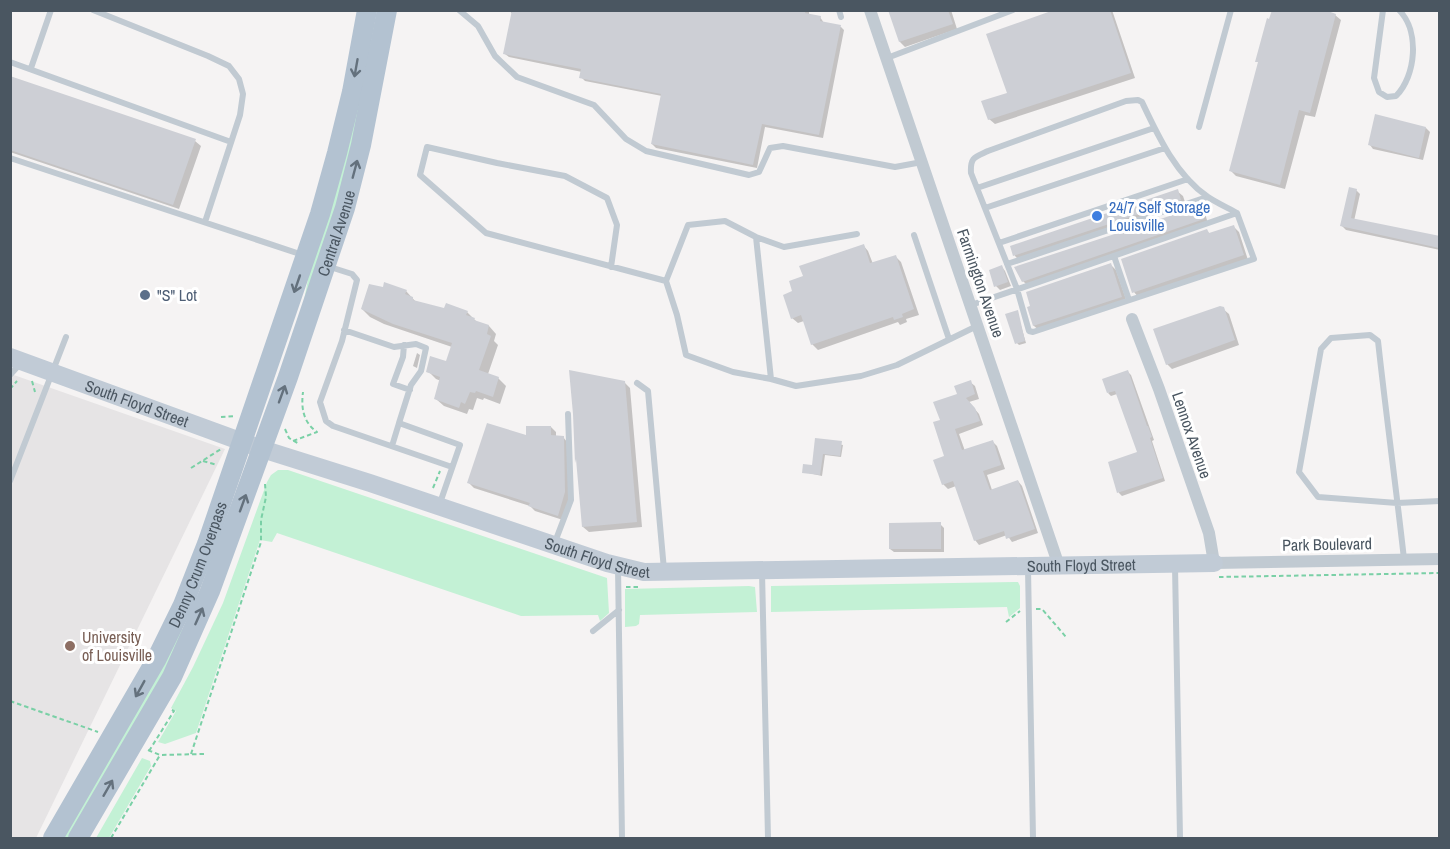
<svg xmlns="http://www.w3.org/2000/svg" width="1450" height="849" viewBox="0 0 1450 849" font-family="'Archivo Narrow',sans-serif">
<rect width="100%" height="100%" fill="#f5f3f3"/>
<path fill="#e6e4e5" d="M11,374L225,449L36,838H11Z"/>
<path fill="#c3f1d5" d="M363,86L347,175L302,311L309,274Z
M278,470H288L607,578L609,613L600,621L598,615L521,616L277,533L272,542L260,540L196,733L165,744L158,742L176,711L171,708L193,667L223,603L267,482L271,475Z
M1014,582H1018L1020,586V608L1009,617L1007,607L771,612V586Z
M749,586L755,587L757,612L640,615L639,624L636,626L625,627V589Z
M181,629L187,631L71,838H62Z
M142,758L150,761L151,766L109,838H96Z"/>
<path fill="#0003" d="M509,10H809V15L820,17L824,23L841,27L844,30L823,138L765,127L757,168L656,148L652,144L662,96L585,81L581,77L582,72L509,57L505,54L513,15Z
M889,10H951L957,29L905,47L900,42Z
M1059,10H1112L1135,78L995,124L989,119L1008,94Z
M1335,15L1341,20L1315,117L1305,115L1285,189L1236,176L1231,171L1259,63L1257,61Z
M10,78L195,141L201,146L179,209L10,152Z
M1426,128L1430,132L1423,160L1373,149L1370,145Z
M1356,190L1360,194L1354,221L1440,238V250L1346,230L1342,226Z
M1177,191L1183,196L1186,205L1020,261L1015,256L1012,247Z
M1199,208L1205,213L1208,224L1029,287L1023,281Z
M1233,226L1239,232L1248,260L1139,298L1134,292L1123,260L1207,231L1210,234Z
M863,245L868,251L873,264L896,257L901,262L919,315L906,319L907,322L900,325L898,322L818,350L812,344L804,321L798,323L792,318L794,291Z
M1110,264L1116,270L1127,302L1040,331L1034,326L1029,308Z
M1002,267L1005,271L1011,286L1000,290L996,286Z
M406,291L416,302L445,310L467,312L478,323L489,326L496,334L494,341L498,345L488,374L498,378L506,386L500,404L484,398L483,400L477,398L473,410L469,409L467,414L444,406L436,399L441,381L436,379L428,371L447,363L452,347L384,324L370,317L362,309Z
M1223,309L1229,314L1239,345L1172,369L1167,364Z
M1017,312L1026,343L1019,345L1017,343Z
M417,353L420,355L417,368L413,366Z
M1128,372L1131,375L1154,440L1152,441L1165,481L1122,496L1119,493L1110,463L1139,453L1117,394L1111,396L1108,393Z
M624,382L630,388L642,527L589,532L583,527Z
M970,382L975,386L979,399L969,402L979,414L983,425L959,434L965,451L992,441L997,446L1005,469L987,475L992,490L1018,481L1022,486L1038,533L1012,542L1007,535L979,545L975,540L956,486L948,489L943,484L946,457L941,421L959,395Z
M551,427L556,432V437H563L568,443L570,498L563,520L535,511L530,506L474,488L469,483L528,437Z
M817,440L843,445L841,457L825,455L822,476L804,472L813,466Z
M940,524L944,528V552H894L890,549Z"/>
<path fill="#cdcfd5" d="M512,10H806L805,13L821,16L820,21L841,25L819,135L762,124L753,165L651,144L661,94L579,78L581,69L503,54Z
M888,10H948L953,24L899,42Z
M1054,10H1110L1131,73L988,120L981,101L1007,93L986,34Z
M1272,10H1325L1336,14L1310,113L1299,110L1280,185L1229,171L1258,62H1255L1267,18L1269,19Z
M10,76L196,139L173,205L10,150Z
M1375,114L1426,127L1419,158L1368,145Z
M1349,187L1357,189L1351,218L1440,236L1439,248L1340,226Z
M1178,189L1181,200L1013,256L1010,246Z
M1200,206L1204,219L1022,282L1014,267Z
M1234,225L1244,255L1132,293L1121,259L1207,229L1209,233Z
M864,244L870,263L896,255L914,309L902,314L903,317L894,320L893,317L811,345L801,315L791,319L783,295L792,291L789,281L803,276L799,266Z
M1111,263L1122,297L1033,326L1027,307L1030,306L1026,292Z
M1002,265L1008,282L994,287L989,270Z
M384,282L407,290L405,294L413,297V300L444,308L446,303L468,311L466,315L475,318L474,320L489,325L487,334L491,336L479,370L499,377L493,397L476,391L475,393L470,392L465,404L461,402L459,408L434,399L440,377L426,372L430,356L446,361L452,343L393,324L361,309L369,284L383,287Z
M1220,306L1224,307L1235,340L1166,365L1153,329Z
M1018,310L1025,341L1015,344L1005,314Z
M569,370L625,381L637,522L582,527L576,459L575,463L573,414Z
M1128,370L1147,426H1148L1152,437L1150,438L1163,478L1117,493L1108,462L1137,452L1115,391L1107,393L1102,379Z
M971,380L975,394L966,398L975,408L980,421L955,429L962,450L993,440L1001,465L983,471L990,490L1018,480L1035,529L1006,539L1004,531L974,541L953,481L942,485L933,460L944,456L933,422L940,420L933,402L957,394L954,386Z
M487,423L526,435V426H551V435L564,436L565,492L558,516L528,506L530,503L467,483Z
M815,438L842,441L840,456L823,454L820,475L802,473L803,464L812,465Z
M941,522V549H889V523Z"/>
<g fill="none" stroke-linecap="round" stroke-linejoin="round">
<path stroke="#7ad0a6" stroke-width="2" stroke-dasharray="4.5 3" stroke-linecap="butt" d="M32,381L35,392
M10,389L17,381
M221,417L235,416
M285,429L289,438L299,444
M293,441L317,432C303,422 301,408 303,392
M203,461L217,465
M191,468L221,449
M433,488L440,471
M1219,577L1440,573
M626,587H640
M1036,609H1042L1066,637
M1006,622L1020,611
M10,701L98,732
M148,750L160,755L204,754
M149,751L174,711L170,709
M191,754L261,542V520L266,497L265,484
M111,838L160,755"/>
<path stroke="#c1cad2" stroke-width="6" d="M93,10L208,56L229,66L239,79L243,94L240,115L205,222
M459,10L478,26L495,56L517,77L594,105L626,139L646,151L749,175L759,172L770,148L783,146L895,167L922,162
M839,10L841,17
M1383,10L1374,78L1379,92L1387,97L1396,96C1416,76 1420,31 1399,10
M887,58L1013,10
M10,62L231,142
M31,68L51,10
M1199,127L1231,10
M10,158L303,255
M977,188L1154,128
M985,208L1165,148
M914,235L949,339
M756,237L771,379L796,386L861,376L897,365L977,326
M999,243L1188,179
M1114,256L1129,300
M1007,264L1207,197
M330,267L352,274L357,280L342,341L320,402L326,421L333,426L452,467
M611,267L617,225L607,198L565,176L497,163L427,147L420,175L486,233L666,281L677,315L686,355L733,372L771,379
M666,281L688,225L725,221L756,237L784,247L857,234
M971,305C1060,275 1149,244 1237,213L1254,259L1033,332L1029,331L1017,289L971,173C970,157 975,157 988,151L1126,101L1138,100L1142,102C1158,136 1176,175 1208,197C1217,203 1228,208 1237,213
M344,330L394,347L416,344L426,348L421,371L411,385L399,423L460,445L440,503
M404,345L403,357L393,384L410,390
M10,375L20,364
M637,383L648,391L664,570
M392,446L399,423
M10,481L66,337
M555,542L571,500L568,414
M1404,559C1396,487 1386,414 1378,341L1370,335L1331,338L1321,349L1299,472L1318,497L1397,503L1440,501
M1175,566L1180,838
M618,567L622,838
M1028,569L1033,838
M762,572L768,838
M593,631L619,610"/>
<path stroke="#c1cad2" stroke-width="12" d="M870,10L1059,566
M1132,319L1159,389L1209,533L1214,563L1440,559"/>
<path stroke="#c1cbd6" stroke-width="18" id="s1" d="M10,357L262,449L370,483L607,563L644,572L1214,563"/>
<g stroke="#b3c2d1" stroke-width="20">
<path id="s2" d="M53,838L156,660L183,605L207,544L320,214L337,153L352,92L367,10"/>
<path id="s3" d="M78,838L172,677L210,591L288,377L345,208L361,145L387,10"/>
</g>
</g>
<defs><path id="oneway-shaft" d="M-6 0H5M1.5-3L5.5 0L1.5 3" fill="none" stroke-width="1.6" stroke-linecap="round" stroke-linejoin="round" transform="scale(1.5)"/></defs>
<g stroke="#64717d">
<use href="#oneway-shaft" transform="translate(356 68) rotate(100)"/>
<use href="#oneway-shaft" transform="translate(355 169) rotate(-75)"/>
<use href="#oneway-shaft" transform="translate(297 284) rotate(109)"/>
<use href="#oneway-shaft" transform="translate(282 394) rotate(-70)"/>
<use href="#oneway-shaft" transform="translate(243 503) rotate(-70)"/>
<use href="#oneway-shaft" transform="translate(199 616) rotate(-66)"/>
<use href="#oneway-shaft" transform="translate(140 689) rotate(119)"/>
<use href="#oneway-shaft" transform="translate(108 788) rotate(-60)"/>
</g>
<circle fill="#3f7fe0" stroke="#fff" stroke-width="2" cx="1097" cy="216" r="6"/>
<circle fill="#5c6f8a" stroke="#fff" stroke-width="2" cx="145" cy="295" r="6"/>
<circle fill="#8d6e63" stroke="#fff" stroke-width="2" cx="70" cy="646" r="6"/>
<g text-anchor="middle" stroke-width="6" stroke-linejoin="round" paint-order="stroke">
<g font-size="16" fill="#366cbe" stroke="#fff" text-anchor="start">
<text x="1109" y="213">24/7 Self Storage<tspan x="1109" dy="18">Louisville</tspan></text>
</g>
<g font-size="16" fill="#4a5661" stroke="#fff">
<text dy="6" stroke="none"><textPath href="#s3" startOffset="660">Central Avenue</textPath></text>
<text transform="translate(981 283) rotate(71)" y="6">Farmington Avenue</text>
<text dy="6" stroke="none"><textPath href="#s1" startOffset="135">South Floyd Street</textPath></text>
<text transform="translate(1192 435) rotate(71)" y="6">Lennox Avenue</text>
<text transform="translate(1327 544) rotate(-1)" y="6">Park Boulevard</text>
<text dy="6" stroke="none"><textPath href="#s1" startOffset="621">South Floyd Street</textPath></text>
<text dy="6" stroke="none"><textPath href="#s2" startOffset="310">Denny Crum Overpass</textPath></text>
<text dy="6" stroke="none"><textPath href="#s1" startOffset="1107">South Floyd Street</textPath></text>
</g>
<g font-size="16" fill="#4e5e75" stroke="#fff" text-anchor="start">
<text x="157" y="301">"S" Lot</text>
</g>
<g font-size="16" fill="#785e54" stroke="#fff" text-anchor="start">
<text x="82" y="643">University<tspan x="82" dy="18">of Louisville</tspan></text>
</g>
</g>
<rect width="1450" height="849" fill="none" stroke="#4a5661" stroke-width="24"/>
</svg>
